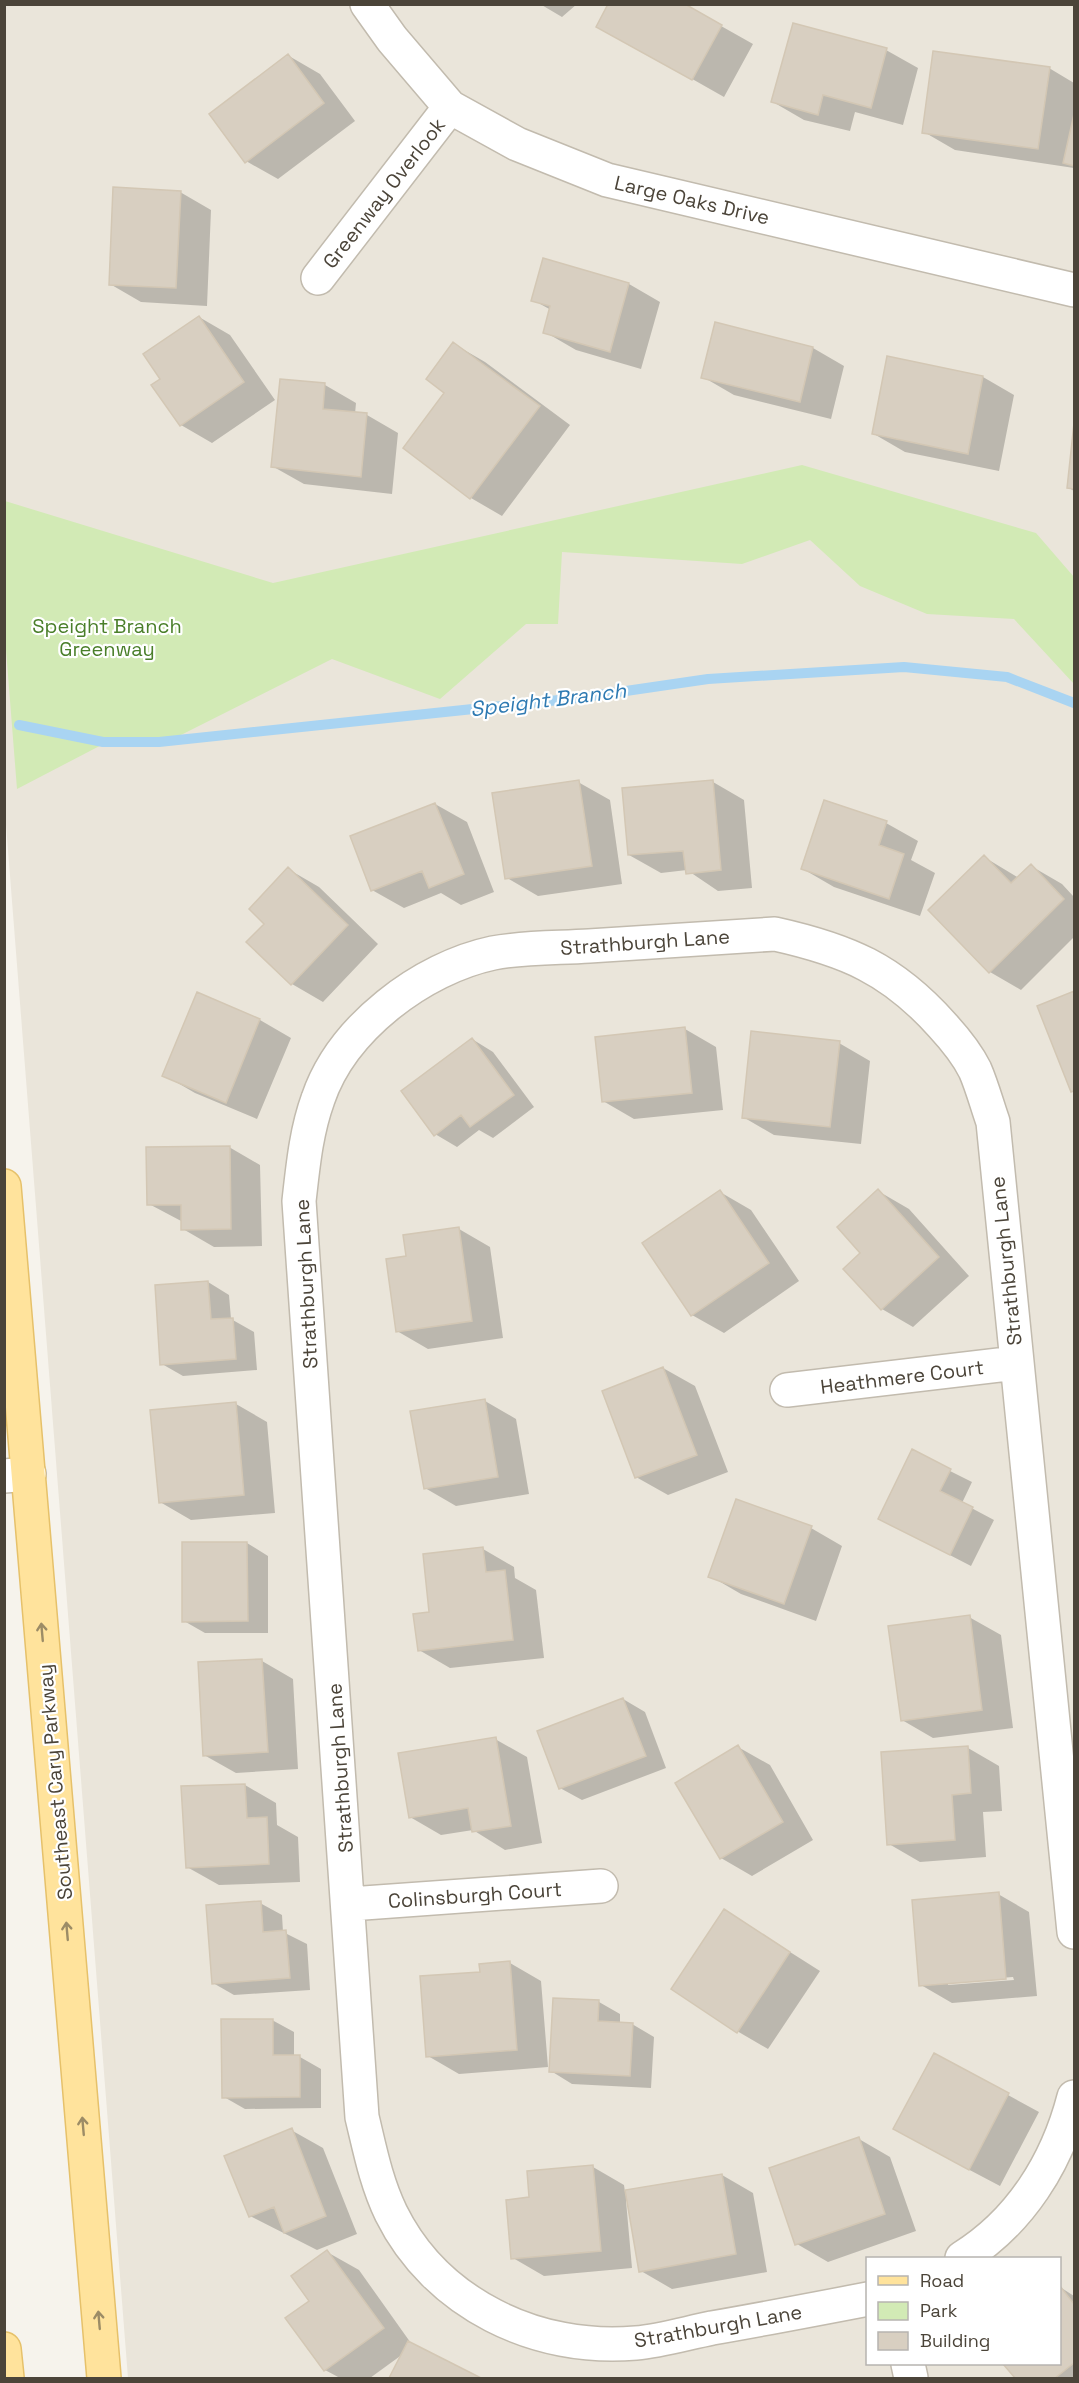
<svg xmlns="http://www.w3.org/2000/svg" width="1079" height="2383" viewBox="0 0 1079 2383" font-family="'Space Grotesk',sans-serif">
<rect width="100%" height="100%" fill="#f6f3ec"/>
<path fill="#eae5da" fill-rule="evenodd" d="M4,5H1074V2378H128L5,812ZM868,2258H1060V2364H868Z"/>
<path fill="#d2eab5" d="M802,465L1036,533L1074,577V684L1014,619L927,614L860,586L810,540L742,564L562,552L558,624H526L440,699L332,659L169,741L113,739L17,789L5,637V501L273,583Z"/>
<path fill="#0003" fill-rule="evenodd" d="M540,4H577L562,17Z
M682,4L753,44L724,97L627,42Z
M886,50L918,68L903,125L855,112L850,131L804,120L773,102Z
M289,56L320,74L355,121L278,179L246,161Z
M1049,68L1074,83V168L955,150L924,132Z
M180,192L211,210L207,306L141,302L110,284Z
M629,284L660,302L641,369L576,350L545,332L551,310L533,300Z
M199,317L230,335L275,400L212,443L181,425L162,379Z
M454,344L485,362L570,425L502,516L471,498L405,448L446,393Z
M813,348L844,366L831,419L734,395L703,377Z
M889,358L983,377L1014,395L999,471L905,452L874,434Z
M325,385L356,403L355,414L367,415L398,433L392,494L304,484L272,466Z
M1074,437V491L1069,488Z
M578,782L610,800L622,884L538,896L507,878Z
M713,782L744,800L752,888L718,891L687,870L661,873L629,855Z
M825,802L886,823L918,841L911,860L935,873L920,916L834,887L803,869Z
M435,804L467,822L494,892L461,905L441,893L404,908L372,890Z
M984,857L1019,878L1031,866L1062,884L1074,897V937L1021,990L990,972L930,910Z
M288,869L319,887L378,944L323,1002L292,984L266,924Z
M1074,993V1092L1039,1007Z
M260,1020L291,1038L257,1119L195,1093L164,1075Z
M685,1029L716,1047L723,1110L634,1119L603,1101Z
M472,1039L493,1052L534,1107L493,1138L479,1130L457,1147L435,1134Z
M839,1043L870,1061L861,1144L774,1135L743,1117Z
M229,1147L260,1165L262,1246L214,1247L183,1229V1222L149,1204Z
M878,1191L909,1209L969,1276L913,1327L882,1309L862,1253Z
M720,1192L751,1210L799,1281L724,1333L692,1315Z
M459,1229L490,1247L503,1338L428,1349L397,1331L408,1258Z
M208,1282L229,1295L231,1319L254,1332L257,1370L183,1376L162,1364Z
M663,1368L695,1386L728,1472L668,1495L636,1477Z
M485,1401L516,1419L529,1494L456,1506L425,1488Z
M236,1404L267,1422L275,1513L191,1520L160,1502Z
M912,1452L972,1482L962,1503L994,1520L971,1566L880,1519Z
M811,1528L842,1546L816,1621L741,1594L710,1576Z
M247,1543L268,1556V1633H205L184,1621Z
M483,1549L514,1567L515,1578L536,1590L544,1658L450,1668L419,1650L431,1614Z
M969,1617L1001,1635L1013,1728L933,1738L902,1720Z
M262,1661L293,1679L298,1769L236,1773L204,1755Z
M623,1699L645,1712L666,1768L582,1800L560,1788Z
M495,1739L527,1757L542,1843L505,1850L473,1830L441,1835L410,1817Z
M738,1747L770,1765L813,1840L752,1876L721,1858Z
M968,1748L999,1766L1002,1811L983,1812L986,1857L920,1862L889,1844Z
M245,1785L276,1803L277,1825L298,1837L300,1882L219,1885L187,1867Z
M998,1894L1029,1912L1037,1996L952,2003L921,1985ZM1013,1977L1014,1980L948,1985V1982Z
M260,1903L282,1915L283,1932L307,1944L310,1990L234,1995L213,1983Z
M725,1911L820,1971L768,2049L737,2031Z
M510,1963L541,1981L548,2067L459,2074L428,2056L481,1974Z
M599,2002L620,2014V2024H632L654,2037L651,2088L572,2084L551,2071Z
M272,2020L294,2032V2057H300L321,2069V2108L245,2109L224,2097Z
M935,2055L1039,2112L1000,2186L926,2147Z
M291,2130L323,2148L357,2234L317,2250L250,2216Z
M859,2139L890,2157L916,2231L828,2262L797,2244Z
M593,2167L624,2185L625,2192L722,2175L753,2193L767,2272L672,2289L641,2271L628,2201H626L632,2268L544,2276L513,2258L531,2199Z
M327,2252L359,2270L413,2346L478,2378H391L403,2354L370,2378H340L325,2370L311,2301Z
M1060,2287L1074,2296V2378H1017L1005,2364H1060Z"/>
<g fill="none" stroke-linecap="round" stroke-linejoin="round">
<path stroke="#a9d4f2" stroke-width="10" d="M19,725L103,742H159L578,698L708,679L904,667L1007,677L1074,703"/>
</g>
<path fill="#d8cfc1" stroke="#d3c7b4" stroke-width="1.5" d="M608,4H685L722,25L692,80L596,27Z
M793,23L887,48L871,108L823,95L818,115L771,102Z
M933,51L1050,67L1038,149L922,133Z
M288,54L324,103L245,163L209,114Z
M1074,114V166L1063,163Z
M113,187L181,191L176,288L109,285Z
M543,258L629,283L610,352L543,333L550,306L531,301Z
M199,316L244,382L180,426L151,385L160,379L143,354Z
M715,322L813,347L800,402L701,378Z
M453,342L540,406L470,499L403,448L444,393L426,379Z
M887,356L983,376L968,454L872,434Z
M280,379L325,383L323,409L367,413L361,477L271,467Z
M1074,423V489L1067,488Z
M579,780L592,866L505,879L492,793Z
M713,780L721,870L686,874L683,851L628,855L622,788Z
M824,800L887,821L879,845L904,854L889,899L801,869Z
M435,803L464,874L429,888L422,871L371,891L350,836Z
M984,855L1011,883L1031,864L1064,899L989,973L928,910Z
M288,867L348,925L291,985L246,942L264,924L249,909Z
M1074,991V1091L1071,1092L1037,1006Z
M197,992L260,1019L226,1103L162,1076Z
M685,1027L692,1093L602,1102L595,1037Z
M751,1031L840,1041L830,1127L742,1118Z
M472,1038L514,1095L470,1127L461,1115L434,1136L401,1091Z
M230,1146L231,1229L181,1230V1205H147L146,1147Z
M878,1189L939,1257L881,1310L843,1269L860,1253L837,1227Z
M720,1190L769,1263L691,1316L642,1243Z
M459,1227L472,1321L396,1332L386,1259L406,1256L403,1235Z
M208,1281L211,1319L233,1318L236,1359L160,1365L155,1285Z
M663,1367L697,1455L635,1478L602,1391Z
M485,1399L498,1477L424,1489L410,1411Z
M236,1402L244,1495L159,1503L150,1410Z
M912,1449L951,1469L940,1491L973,1507L950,1555L878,1519Z
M736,1499L812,1526L784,1604L708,1577Z
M182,1542H247L248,1621L182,1622Z
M483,1547L486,1572L505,1570L513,1640L418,1651L413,1614L429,1612L423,1554Z
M970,1615L982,1710L901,1721L888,1626Z
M262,1659L268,1752L203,1756L198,1662Z
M623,1698L646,1756L559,1789L537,1731Z
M496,1737L511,1826L472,1832L468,1808L409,1818L398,1753Z
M738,1745L783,1822L720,1859L675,1783Z
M968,1746L971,1793L952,1795L955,1840L887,1845L881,1752Z
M245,1784L247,1818L267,1817L269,1864L186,1868L181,1786Z
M999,1892L1006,1979L919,1986L912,1900Z
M261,1901L263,1932L286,1930L290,1978L212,1984L206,1905Z
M724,1909L790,1952L737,2033L671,1989Z
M510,1961L517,2050L426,2057L420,1976L480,1972L479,1964Z
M553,1998L599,2000L598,2021L633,2023L630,2076L549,2072Z
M221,2019H273V2055H300V2097L222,2098Z
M934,2053L1009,2093L969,2170L893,2129Z
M292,2128L326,2216L284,2233L274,2207L249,2217L224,2156Z
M859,2137L885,2214L795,2245L769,2168Z
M593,2165L601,2251L511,2259L506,2200L529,2197L527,2171Z
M722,2174L736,2254L639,2272L625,2190Z
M327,2250L384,2328L324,2371L285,2318L309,2301L291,2276Z
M1060,2286L1074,2304V2363L1055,2378H1015L1003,2364H1060Z
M408,2341L481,2378H389Z"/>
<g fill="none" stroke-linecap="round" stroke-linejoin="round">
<defs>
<path id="minor" d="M367,4L392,39L450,107L517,144L607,180L1074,290
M318,278L450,107
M787,1390L1016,1363
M4,1476L29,1474
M350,1904L601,1886
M962,2258C1020,2222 1057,2163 1074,2097
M868,2299C816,2309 764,2319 712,2328C687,2333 661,2341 636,2343C537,2352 436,2304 391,2213C376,2182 370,2150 362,2117L299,1201C303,1166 306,1132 318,1099C342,1028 422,968 493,953C524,947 558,948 589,946C651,942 713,938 775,934C847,950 892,969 942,1025C954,1038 967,1054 975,1070C982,1086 987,1105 993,1122L1074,1932
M908,2364L911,2378"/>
<path id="primary" d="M4,1186L104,2378
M4,2349L7,2378"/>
</defs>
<use href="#minor" stroke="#c2bbae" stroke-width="36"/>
<use href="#primary" stroke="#e6c16a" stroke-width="36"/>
<use href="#minor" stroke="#fff" stroke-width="33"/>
<use href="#primary" stroke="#ffe39c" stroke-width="33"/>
</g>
<defs><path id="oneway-shaft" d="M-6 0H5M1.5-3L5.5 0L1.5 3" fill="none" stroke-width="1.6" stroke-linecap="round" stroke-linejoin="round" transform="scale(1.5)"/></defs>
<g stroke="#9c8c66">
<use href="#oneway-shaft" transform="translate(42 1632) rotate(-95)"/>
<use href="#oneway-shaft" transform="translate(67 1931) rotate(-95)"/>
<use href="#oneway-shaft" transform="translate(83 2126) rotate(-95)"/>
<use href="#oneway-shaft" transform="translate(99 2320) rotate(-95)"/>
</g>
<g text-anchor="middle" stroke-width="4.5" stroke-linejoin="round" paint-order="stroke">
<g font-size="20" fill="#4b4439" stroke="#fff">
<text transform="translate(384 193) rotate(-52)" y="7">Greenway Overlook</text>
<text transform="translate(692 200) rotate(13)" y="7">Large Oaks Drive</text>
<text transform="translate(645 942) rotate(-4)" y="7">Strathburgh Lane</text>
<text transform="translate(1006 1261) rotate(-96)" y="7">Strathburgh Lane</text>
<text transform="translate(306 1284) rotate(-93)" y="7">Strathburgh Lane</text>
<text transform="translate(902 1377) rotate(-7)" y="7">Heathmere Court</text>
<text transform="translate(340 1768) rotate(-94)" y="7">Strathburgh Lane</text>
<text transform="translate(55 1782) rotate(-95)" y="7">Southeast Cary Parkway</text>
<text transform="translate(475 1895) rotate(-4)" y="7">Colinsburgh Court</text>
<text transform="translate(718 2326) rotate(-10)" y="7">Strathburgh Lane</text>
</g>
<g font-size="20" fill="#4a7f2a" stroke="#fff">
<text x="107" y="633">Speight Branch<tspan x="107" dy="23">Greenway</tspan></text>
</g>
<g font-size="21" font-style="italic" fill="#2e7ab2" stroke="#fff">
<text transform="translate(548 700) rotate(-7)" y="7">Speight Branch</text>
</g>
</g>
<rect width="1079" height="2383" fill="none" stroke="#4b4439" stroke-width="12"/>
<rect x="866" y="2257" width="195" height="108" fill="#ffffff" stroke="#b7b4b0" stroke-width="1.5"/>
<rect x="878" y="2276" width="30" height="9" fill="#ffe39c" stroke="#b7b4b0" stroke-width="1.5"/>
<text x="920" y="2287" font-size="18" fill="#4b4439">Road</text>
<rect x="878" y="2302" width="30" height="18" fill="#d2eab5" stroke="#b7b4b0" stroke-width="1.5"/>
<text x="920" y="2317" font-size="18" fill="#4b4439">Park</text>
<rect x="878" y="2332" width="30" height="18" fill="#d8cfc1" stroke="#b7b4b0" stroke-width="1.5"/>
<text x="920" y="2347" font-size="18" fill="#4b4439">Building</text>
</svg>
